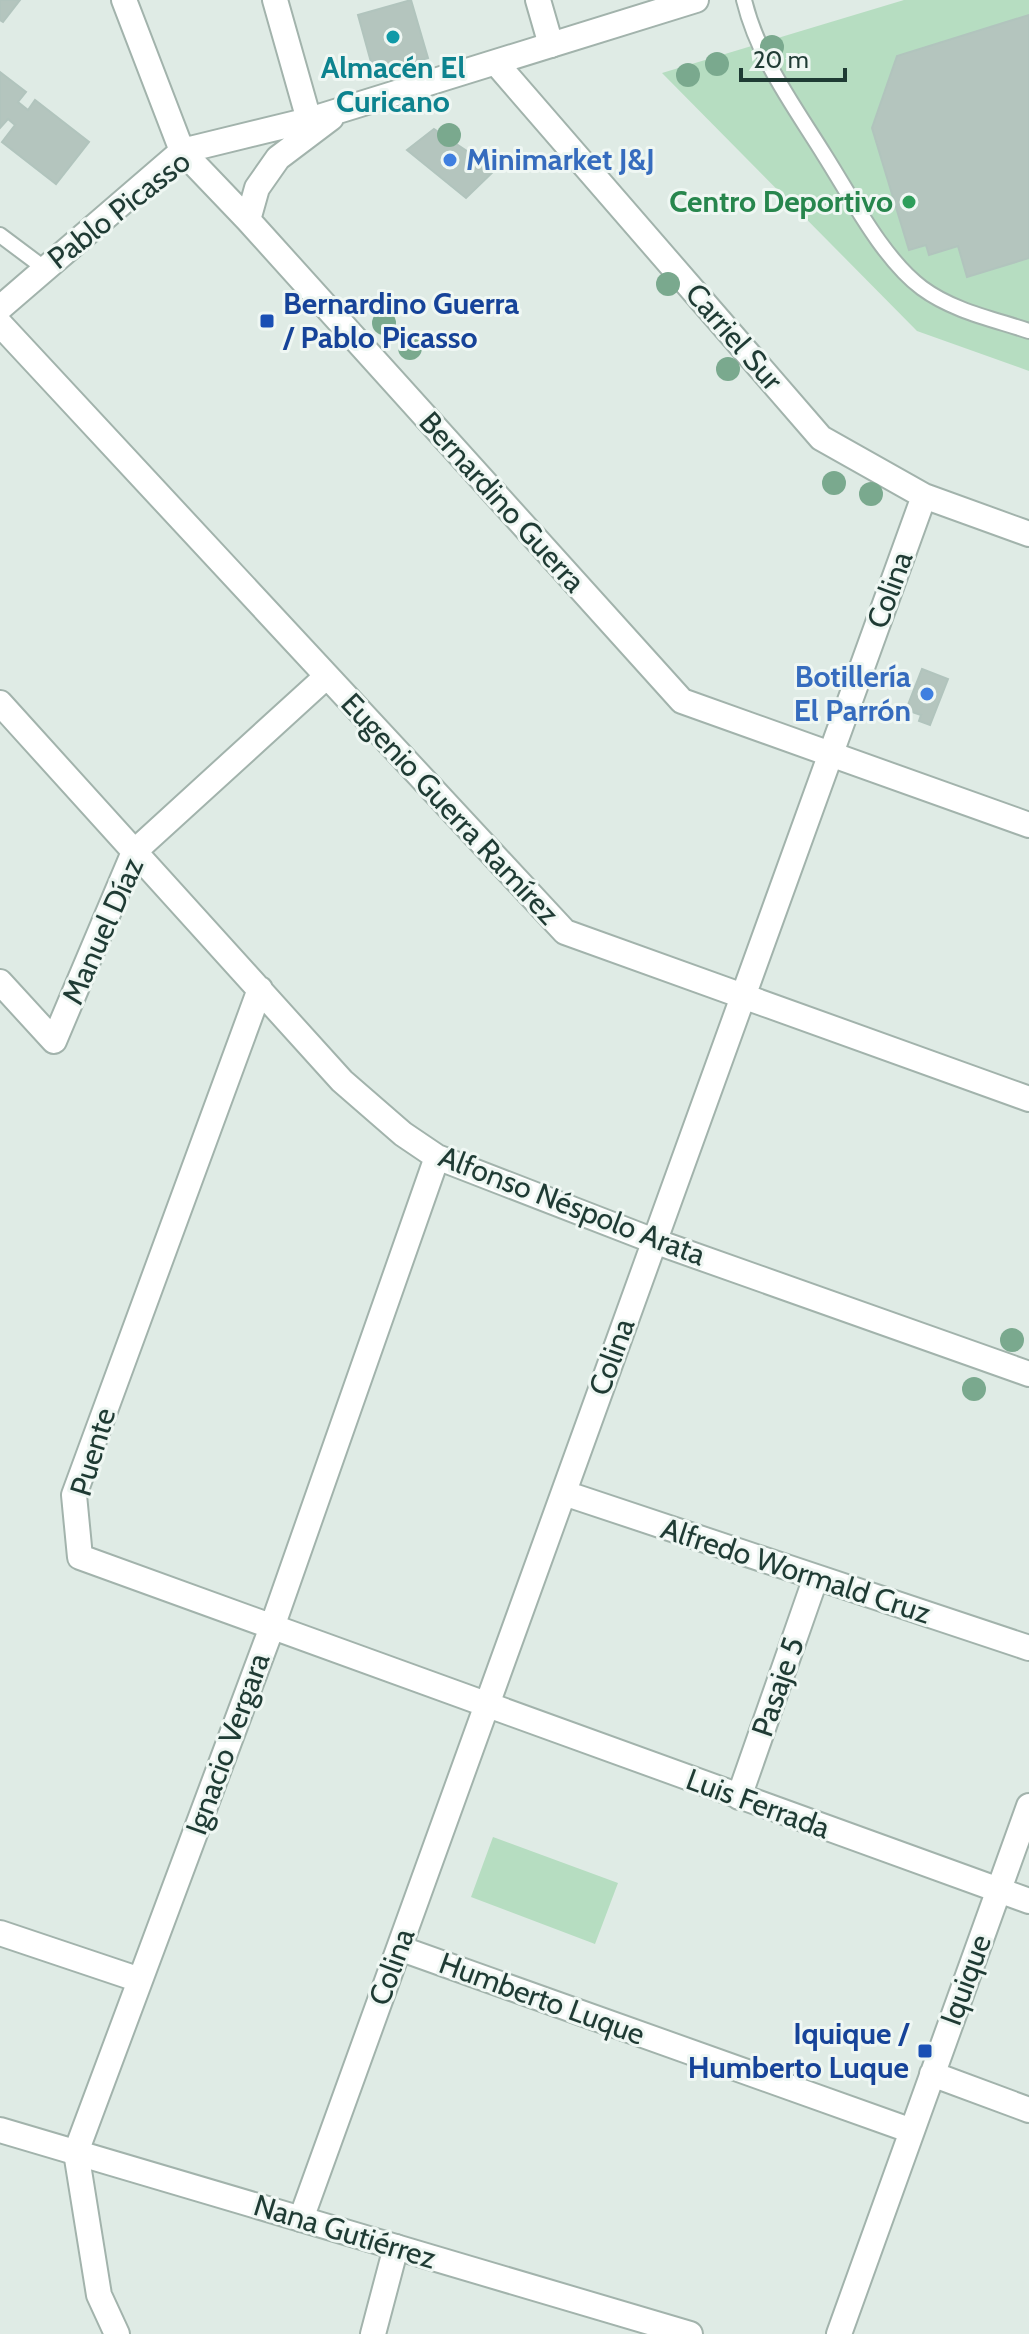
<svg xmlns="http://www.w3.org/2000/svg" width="1029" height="2334" viewBox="0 0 1029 2334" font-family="Cabin,sans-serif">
<rect width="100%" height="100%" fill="#dfebe5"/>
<path fill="#b6ddc1" d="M904,0H1029V371L917,331L662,73Z
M493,1837L618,1883L595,1944L471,1897Z"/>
<path fill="#b4c5be" stroke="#b1c4bd" stroke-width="2" d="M0,0H20L3,22L0,20Z
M411,0L428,58L374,73L358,15Z
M1029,15V258L967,277L958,246L929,255L926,245L909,250L872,128L897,56Z
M0,72L26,92L18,102L28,110L35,100L89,142L56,184L2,142L15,125L8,119L0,128Z
M434,129L495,170L466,198L407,150Z
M922,669L948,679L930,725L919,721L921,715L906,710Z"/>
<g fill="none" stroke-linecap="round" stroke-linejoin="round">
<defs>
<path id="service" d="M744,0C758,58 794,106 825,156C851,197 883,259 922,288C953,311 993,319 1029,331
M0,235L44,268"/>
<path id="minor" d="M275,0L309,120
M538,0L551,45
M496,63L821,438L924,496L1029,534
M0,324L565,932L1029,1099
M0,703L342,1081L403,1134L437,1157L654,1241L1029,1374
M0,982L54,1041L134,852L327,676
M260,989L74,1495L80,1557L1029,1901
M564,1493L1029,1648
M739,1797L816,1577
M0,1933L140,1980
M399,1948L912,2131
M932,2074L1029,2110
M301,2219L924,496
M117,2334L99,2295L76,2152L272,1627L437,1157
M373,2334L396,2247
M839,2334L1029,1806"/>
<path id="tertiary" d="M124,0L182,151L248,220L682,701L1029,825
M248,220L257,188L278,158L331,118
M0,308L182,151L309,120L696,0
M0,2130L690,2334"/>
</defs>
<use href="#service" stroke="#a2b3ac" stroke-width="18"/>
<use href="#minor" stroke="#a2b3ac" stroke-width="28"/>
<use href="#tertiary" stroke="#a2b3ac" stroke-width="28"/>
<use href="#service" stroke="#fff" stroke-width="14"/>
<use href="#minor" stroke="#fff" stroke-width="24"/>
<use href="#tertiary" stroke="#fff" stroke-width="24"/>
</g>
<g fill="#7aa98e">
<circle cx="772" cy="47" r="12"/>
<circle cx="717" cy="64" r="12"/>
<circle cx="688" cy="75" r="12"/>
<circle cx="449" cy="135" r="12"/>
<circle cx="668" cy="284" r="12"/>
<circle cx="384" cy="323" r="12"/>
<circle cx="410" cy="348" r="12"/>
<circle cx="728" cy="369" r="12"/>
<circle cx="834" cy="483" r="12"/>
<circle cx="871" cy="494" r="12"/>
<circle cx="1012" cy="1340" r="12"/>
<circle cx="974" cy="1389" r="12"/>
</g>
<circle fill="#0f9aa8" stroke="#eff7f3" stroke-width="3" cx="393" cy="37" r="8"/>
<g fill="#3f7fe0" stroke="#eff7f3" stroke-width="3">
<circle cx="450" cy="160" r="8"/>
<circle cx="927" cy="694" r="8"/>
</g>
<circle fill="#2e9e5b" stroke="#eff7f3" stroke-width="3" cx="909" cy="202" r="8"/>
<g fill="#1a4fb4" stroke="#eff7f3" stroke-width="3">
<rect x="259" y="313" width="16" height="16" rx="4"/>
<rect x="917" y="2043" width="16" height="16" rx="4"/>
</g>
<g text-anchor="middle" stroke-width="6" stroke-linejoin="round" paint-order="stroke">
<g font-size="30" font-weight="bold" fill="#0d838f" stroke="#eff7f3">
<text x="393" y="78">Almacén El<tspan x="393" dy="34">Curicano</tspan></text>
</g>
<g font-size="30" font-weight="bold" fill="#366cbe" stroke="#eff7f3" text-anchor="start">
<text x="466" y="170">Minimarket J&amp;J</text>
<text x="911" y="687" text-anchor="end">Botillería<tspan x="911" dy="34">El Parrón</tspan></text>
</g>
<g font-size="30" font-weight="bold" fill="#27864d" stroke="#eff7f3" text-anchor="end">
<text x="893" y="212">Centro Deportivo</text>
</g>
<g font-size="30" fill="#1f3b34" stroke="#eff7f3">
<text transform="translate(119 210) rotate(-38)" y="10">Pablo Picasso</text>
<text transform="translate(734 337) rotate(49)" y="10">Carriel Sur</text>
<text transform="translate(502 502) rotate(48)" y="10">Bernardino Guerra</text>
<text transform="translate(890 590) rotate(-70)" y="10">Colina</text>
<text transform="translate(450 809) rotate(47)" y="10">Eugenio Guerra Ramírez</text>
<text transform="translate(103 931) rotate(-66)" y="10">Manuel Díaz</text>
<text transform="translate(572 1206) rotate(21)" y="10">Alfonso Néspolo Arata</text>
<text transform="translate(612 1357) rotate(-70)" y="10">Colina</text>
<text transform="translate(93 1452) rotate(-73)" y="10">Puente</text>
<text transform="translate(796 1571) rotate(18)" y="10">Alfredo Wormald Cruz</text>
<text transform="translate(778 1687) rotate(-71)" y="10">Pasaje 5</text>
<text transform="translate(228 1744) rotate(-70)" y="10">Ignacio Vergara</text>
<text transform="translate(758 1804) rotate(20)" y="10">Luis Ferrada</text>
<text transform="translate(392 1967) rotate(-70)" y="10">Colina</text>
<text transform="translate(966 1980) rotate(-70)" y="10">Iquique</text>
<text transform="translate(542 1999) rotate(20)" y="10">Humberto Luque</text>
<text transform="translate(345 2232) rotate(17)" y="10">Nana Gutiérrez</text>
</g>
<g font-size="30" font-weight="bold" fill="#164399" stroke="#eff7f3" text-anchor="start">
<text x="283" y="314">Bernardino Guerra<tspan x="283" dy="34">/ Pablo Picasso</tspan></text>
<text x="909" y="2044" text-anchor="end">Iquique /<tspan x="909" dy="34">Humberto Luque</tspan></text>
</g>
</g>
<path d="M741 68v12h104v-12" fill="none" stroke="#1f3b34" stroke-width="4"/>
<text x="753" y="68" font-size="24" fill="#1f3b34" stroke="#eff7f3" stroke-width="6" paint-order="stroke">20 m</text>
</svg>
